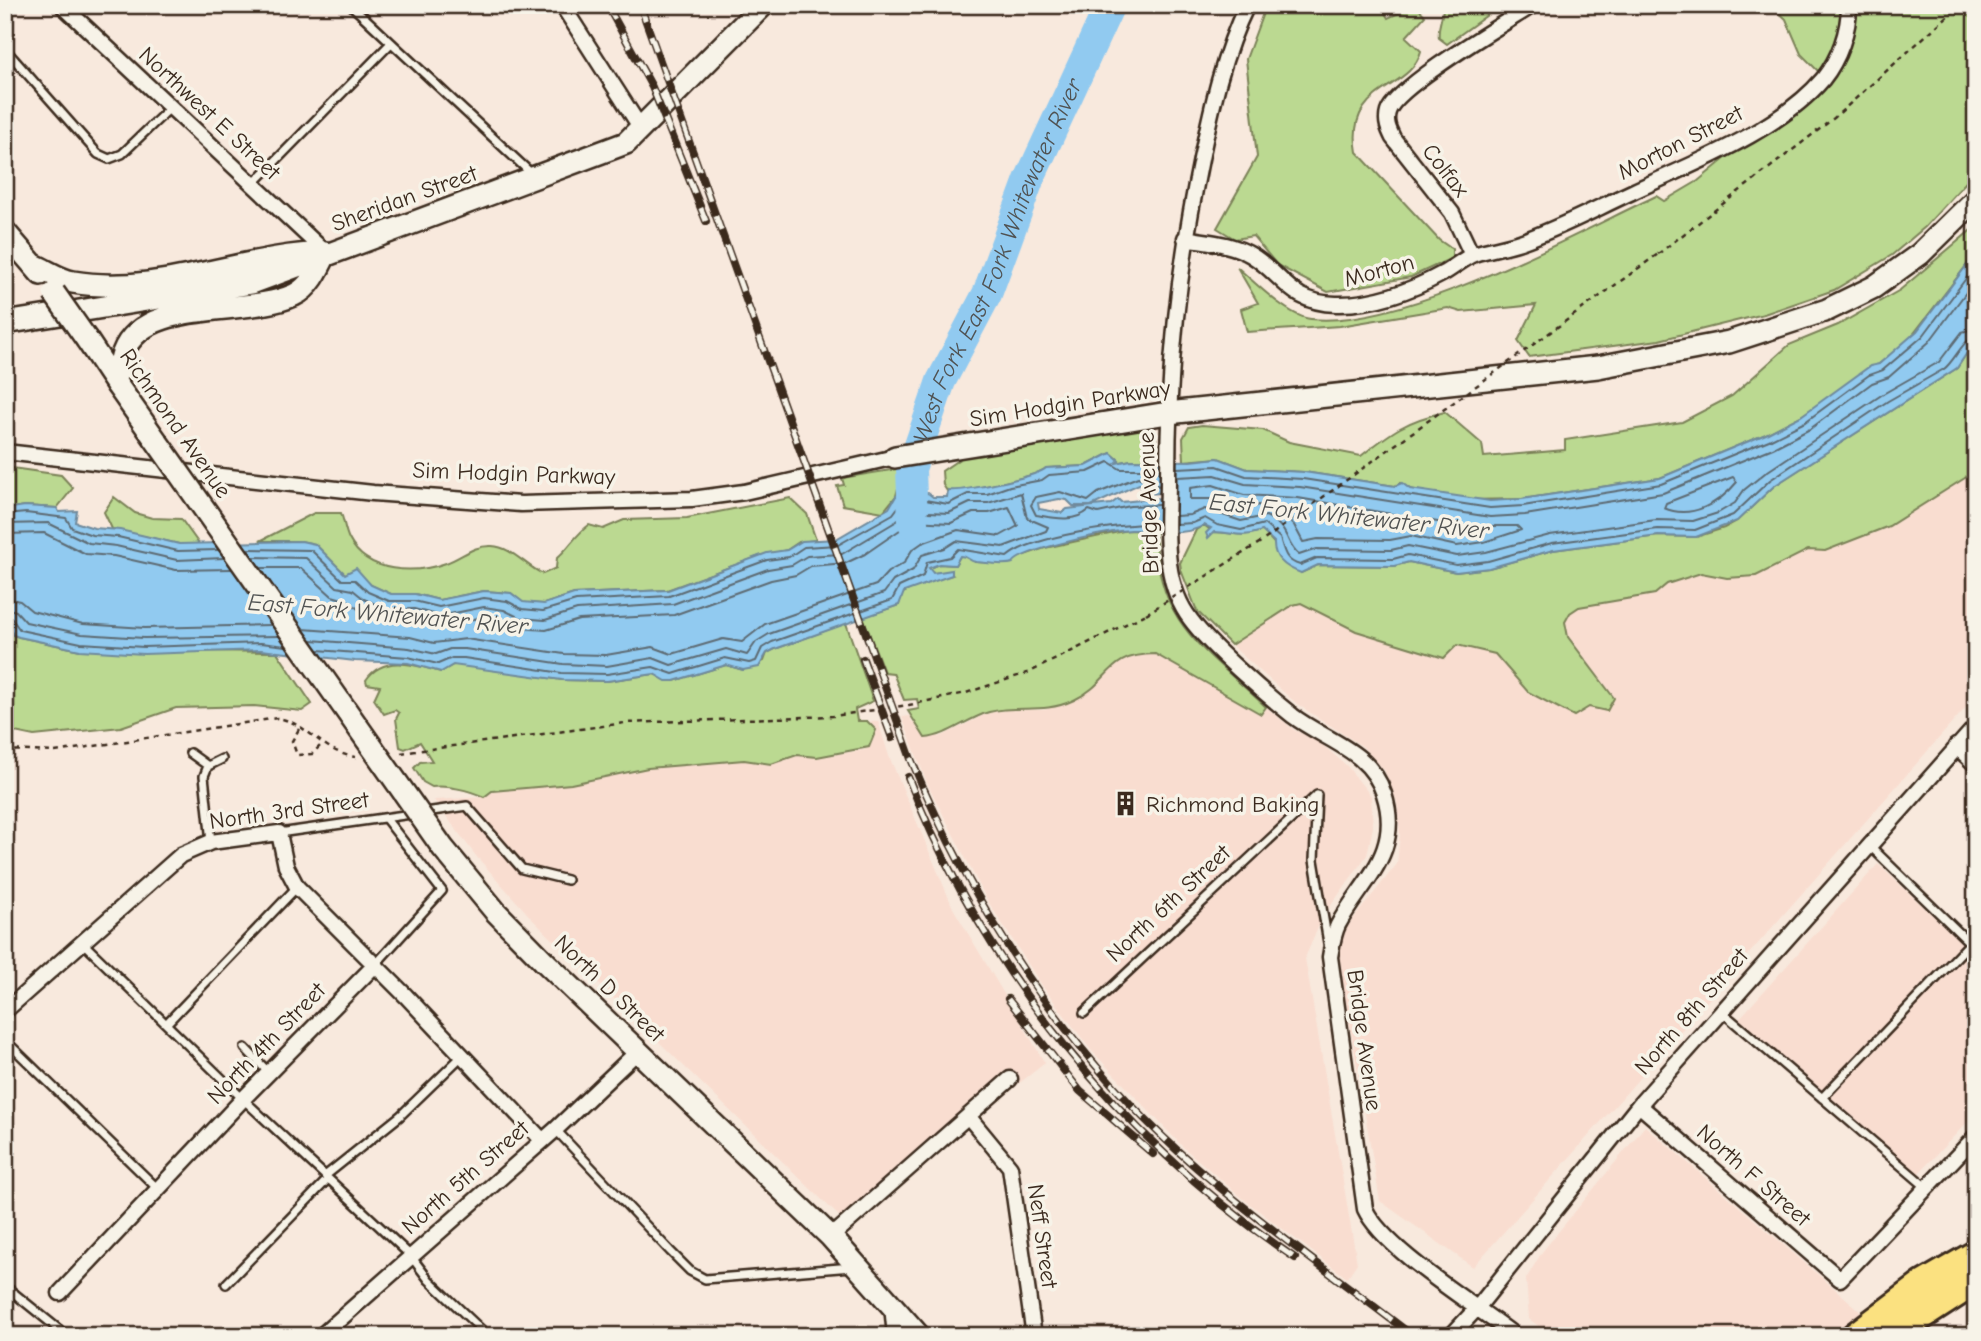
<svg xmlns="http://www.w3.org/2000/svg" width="1981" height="1341" viewBox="0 0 1981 1341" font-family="'Comic Neue',sans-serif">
<rect width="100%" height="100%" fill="#f8e9dd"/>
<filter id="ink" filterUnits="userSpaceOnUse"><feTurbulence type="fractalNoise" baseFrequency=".0143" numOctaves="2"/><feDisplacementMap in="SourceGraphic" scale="14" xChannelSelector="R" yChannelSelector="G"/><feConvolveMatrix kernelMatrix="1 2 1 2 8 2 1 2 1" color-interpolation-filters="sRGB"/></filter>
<g filter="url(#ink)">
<path fill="#f9ddd0" d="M1976,471V696L1473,1267L1380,1201L1339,962L1338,938L1397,864L1400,834L1397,802L1384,770L1362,746L1297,704L1231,645L1293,605L1301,603L1356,631L1443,658L1457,645L1495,654L1528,692L1573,716L1589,707L1587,663L1568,637L1565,622L1570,613L1579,607L1655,594L1667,584L1701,573L1727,578L1756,576L1808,550L1825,551L1889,526Z
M1140,654H1155L1260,714L1266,707L1294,730L1318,741L1347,766L1371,796L1373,827L1367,855L1322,918L1305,958L1357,1263L1347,1278L1246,1201L1183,1147L1091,1050L1043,987L987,900L927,783L902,717L910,716L912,722L940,737L988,713L1010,709L1044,710L1076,699L1124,657Z
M878,721L889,756L953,908L1045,1063L844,1221L534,921L476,856L434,800L484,797L492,791L571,784L648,768L744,760L771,764L797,755L817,757L864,750L869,747L873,726L869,722Z
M1878,864L1976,956V1113L1918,1174L1739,1019Z
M1645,1126L1863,1313L1834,1336H1552L1529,1319L1526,1279L1542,1252Z"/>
<path fill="#bbd991" stroke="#7b8258" stroke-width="2" d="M1266,5H1380L1388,18L1416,5L1425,16L1406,37L1421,51C1410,93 1345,84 1357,152L1439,240L1452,249V258L1411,277L1328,292L1277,265L1253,236L1235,239L1217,228L1257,157L1246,59Z
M1438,5H1501L1447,44L1439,38C1437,26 1443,18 1443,7Z
M1771,5H1976V171L1925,227L1892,255L1834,290L1764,314L1659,340L1529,357L1518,341L1536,305L1461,312L1448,308L1340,326L1247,332L1241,309L1258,303L1237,267C1254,282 1289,317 1311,319C1402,329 1571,236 1656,196L1664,201L1698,181L1824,77L1801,54L1786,19Z
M1976,226V253L1908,341L1879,364L1801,416L1766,434L1660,478L1522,499L1465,500L1410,489L1400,483L1395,486L1304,472L1247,469L1218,458L1184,461L1183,438L1189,427L1202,425L1263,430L1289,442L1361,456C1391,432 1407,420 1445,412L1482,444L1484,457L1565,450V440L1682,422L1732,396L1789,345L1838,325L1900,290Z
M1976,339V471L1889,526L1825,551L1808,550L1756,576L1727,578L1701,573L1667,584L1655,594L1579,607L1570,613L1565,622L1568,637L1614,698L1607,711L1589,707L1574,716L1528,692L1495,654L1457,645L1444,658L1356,631L1301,603L1293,605L1231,645L1197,611L1181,570L1180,563L1196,530L1204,525L1213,532C1236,532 1237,539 1262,530L1301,573L1318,565L1394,566L1409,562L1456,572L1489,568L1553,550L1658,536L1696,537L1724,528L1737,521L1774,486L1957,368Z
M1147,428L1156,434V462L1131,460L1116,463L1119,460L1111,453L1086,466L1046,468C1037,477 962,492 949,491V494L943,485L942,471L964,456Z
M5,467L61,475L73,488L57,508L25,506L5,509Z
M903,468L896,496L883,512L843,505L837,486L844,485L842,478Z
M114,497L135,513L152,518L181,519L199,544H179L112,529L104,512Z
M790,498L807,514L816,540L799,542L787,550L760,556L667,590L574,594L544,604L523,603L511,593L484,591L439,600L415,594H391L371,585L361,576L345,574L315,544L301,541H260L314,513H341C344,521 345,531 349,539C367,574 415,574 446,563C463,557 473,545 492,546C512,547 524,565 543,574L556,568L557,558C570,547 575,535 589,525L603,529L624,520L687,518Z
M1128,530L1156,531C1155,623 1205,649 1266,707L1261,714L1155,654C1105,654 1111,683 1074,700C1042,715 1020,704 989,712C966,719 948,736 925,738L908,711L919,709L917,699L904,700L893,673L884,672L863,617L899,605L901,594L918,585L952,575L946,572L932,573L929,568L939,564L955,565L960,556H967L975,562L1001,563L1045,548Z
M5,618L13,635L19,637L80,650L277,652L312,704L302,711L254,706L176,708L121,727L34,736L5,730Z
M846,623L873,701L855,709L857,721H867L876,730L869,747L817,757L797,755L771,764L744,760L648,768L571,784L492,791L484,797C469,790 447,785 432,787L423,782L414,768L420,762L432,761L420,742L405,749L400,747L396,719L399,713L395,710L384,714L374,699L380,686L367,684L366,680C384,654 415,665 441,672L453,665H464L562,680L607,681L654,674L674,681L726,665L743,670L764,661L767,653L775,649Z"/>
<path fill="#91caf0" stroke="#6f8a9c" stroke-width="2" fill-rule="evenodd" d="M1976,253V339L1957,368L1774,486L1737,521L1696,537L1658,536L1553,550L1489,568L1456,572L1409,562L1394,566L1318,565L1301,573C1287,568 1273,559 1274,542L1262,531C1237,539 1236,532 1214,532L1208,538L1206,533L1211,528L1204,525C1184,538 1154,529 1131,530C1111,531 1022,549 1013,563C1004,566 987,563 976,562C968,561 969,556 960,556L955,565L939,564L929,568L933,573L952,570V575L904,592L899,605L775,649L767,653L759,667L743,670L726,665L674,681H666L654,674L607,681L562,680L453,665L441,672L408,663L355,661L261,650L144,654L80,650L19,637L13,635L5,618V509L25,506L57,508L59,512L77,511L75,522L94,528L120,530L179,544L301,541L315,544L345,574L356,568L371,585L391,594H415L439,600L484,591L511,593L523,602L544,604L574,594L668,590L767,553L787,550L802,541L836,539L889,508L896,496L928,493L933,497H947L948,490C961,492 1037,477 1046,468L1086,466L1111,453L1119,460L1116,463L1131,460L1191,461L1218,458L1247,469L1304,472L1395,486L1402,483L1410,489L1490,501L1522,499L1660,478L1766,434L1801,416L1870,366L1879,364L1917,331ZM1139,484L1144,486L1141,489L1145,494L1162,493L1161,498L1121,502L1118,499L1111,504L1067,509L1062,513L1039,509L1038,503L1059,499L1067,500L1073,506H1091Z"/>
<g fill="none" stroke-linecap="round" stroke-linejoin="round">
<path stroke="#5d6a72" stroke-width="2" d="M1177,468L1217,466L1246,476L1303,479L1490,508L1523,506L1661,484L1769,440L1805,422L1869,375L1883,370L1923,336L1976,265
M1177,477L1215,475L1245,484L1300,487L1490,517L1525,515L1663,493L1773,448L1810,429L1872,383L1889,377L1929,342L1976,279
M1733,477L1737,482C1720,503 1691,520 1664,508L1666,503Z
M1213,485L1244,495L1298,498L1461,526H1517L1521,530L1484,542L1457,546L1411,536L1390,540L1318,539L1303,542L1294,525L1272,507L1259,505L1241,510L1211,499H1190V488Z
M1159,505L1130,506L1098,513L1089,510C1074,523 1054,518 1036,515L1031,505L1036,497L1060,492L1088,501L1098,493L1138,477L1159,486
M5,515L26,513L66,518L72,528L92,535L118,537L178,551L218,550
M1176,516L1190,515L1205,509L1241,521L1266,516C1291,528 1285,545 1299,555L1317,549L1391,550L1408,546L1457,556L1486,552L1550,535L1656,520L1693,521L1718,513L1735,503L1744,490L1765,473L1883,394L1939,362L1962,332L1976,328
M5,524L48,523L89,543L116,546L177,560L224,558
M1176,524L1193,523L1205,518L1217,525L1241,530L1264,524L1280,538C1284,551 1285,561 1300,565L1317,558L1393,559L1408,555L1456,565L1488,561L1552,543L1657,529L1695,530L1733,515L1770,480L1888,401L1944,369C1955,361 1963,338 1976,337
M5,534L44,533L86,554L114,556L176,570L231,569
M247,549L311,550L342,580H355L368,592L389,601H414L439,607L484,598L507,601L522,609L543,611L576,601L669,596L767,560L789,557L804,547L838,545L893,514L902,502L925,500L948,504L968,494H987L1010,486L1042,480L1049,475L1088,472L1109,462L1120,469H1159
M253,557L306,558L337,587L353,590L364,599L388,610L414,609L440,616L484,607L504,610L520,618L545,620L577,610L673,604L768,569L792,565L807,556L842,554L897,521L908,511L949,513L970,503H988L1021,493L1027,518L1048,527L1046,531L1003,547L956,541L945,548L922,555L913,570L893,581L884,593L769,634L756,642L747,655L726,649L671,665L653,658L607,666L563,664L465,649H450L436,654L409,648L312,640
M261,568H301L332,596L349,601L358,609L386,620H413L441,626L483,617L499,620L518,628L546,630L579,620L674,615L771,580L796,575L811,566L846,563L865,554L913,521L951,523L973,513H989L1009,507L1018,526L1000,536L958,530L922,543L912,550L904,563L888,572L876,585L765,624L742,642L723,639L672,654L653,647L606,655L564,654L466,639L434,643L410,637L303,629
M5,598L20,601L32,611L83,624L145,628L271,625
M5,608L16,611L26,622L82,634L144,638L279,636
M5,617L12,619L20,630L81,643L144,647L261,643L286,646
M318,650L408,657L438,664L452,658H464L562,673L607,674L653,667L673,674L725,658L749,663L756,661L762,648L772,642L892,600L899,587L923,576L927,562L950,557L958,549L1007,557C1031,536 1125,523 1158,524"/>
<path stroke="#91caf0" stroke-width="30" id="s1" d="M913,523L911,469L941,381L987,294L1029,180L1110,5"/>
<defs>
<path id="lane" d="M351,5L533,175
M5,49L98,154L109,159L122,154L171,107
M253,184L391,43
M190,753L208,766
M1317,795L1314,860L1328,943
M279,833L467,806L522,869L567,880
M211,842L204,776L208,766L222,759
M1868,844L1976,949
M82,942L243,1099L410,1255L429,1280L488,1336
M375,965L442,891L386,819
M1721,1011L1926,1187
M1084,1013L1317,795
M166,1024L297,887
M5,1040L158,1189
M245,1048L269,1073
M1822,1098L1970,943
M556,1130L670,1251L690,1271L705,1279L852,1267
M325,1176L400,1116L462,1056
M226,1284L328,1179
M5,1286L67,1336"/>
<path id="street" d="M62,5L326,253
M562,5L642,130
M1247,5C1223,54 1212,106 1201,159C1178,272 1168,365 1168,480C1168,527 1160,580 1191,620C1212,648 1264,693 1293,716C1326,741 1370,750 1384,794C1403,853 1362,880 1338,925C1333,935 1332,946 1330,957L1365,1209C1384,1250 1476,1305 1515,1336
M1185,238C1207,242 1231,243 1251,255C1284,275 1289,303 1336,304C1372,305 1411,291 1442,274C1453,268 1463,259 1474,254C1489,249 1505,247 1520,242C1558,229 1595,209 1632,192C1692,164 1779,131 1823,79C1839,59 1849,31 1849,5
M1472,255L1452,213L1393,138C1389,130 1385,122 1388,112C1396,86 1505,23 1533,5
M5,452L373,493L521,504L692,499L744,492L895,457
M1956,746L1976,765
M5,1011L181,855L211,842L279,833L286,866L297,887L406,996L542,1140
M1639,1105L1840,1279L1976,1136
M968,1116L1010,1167L1034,1336
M831,1237L1010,1079
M60,1293L243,1099L375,965
M892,1306L895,1336
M321,1336L555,1130L637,1052
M1451,1336L1478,1307L1639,1105L1976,726"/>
<path id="secondary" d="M5,232L41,274
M34,265C46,270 60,280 73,282C159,297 242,255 326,253C319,268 310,288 294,295C247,317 144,296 123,353C119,363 119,375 117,385
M5,323L252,283L626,143L763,5
M87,340L117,385
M895,457L1168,413L1598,367L1729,342L1827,310L1874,287L1920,254L1976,199
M544,961L831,1237L919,1336"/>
<path id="highway" d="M1855,1336L1924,1284L1976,1254
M1891,1336L1976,1281"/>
</defs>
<use href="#lane" stroke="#3b2a1e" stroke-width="12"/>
<use href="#street" stroke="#3b2a1e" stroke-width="19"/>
<use href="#secondary" stroke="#3b2a1e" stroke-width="26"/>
<use href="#highway" stroke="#3b2a1e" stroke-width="32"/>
<path stroke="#3b2a1e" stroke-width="2.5" stroke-dasharray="5 5" stroke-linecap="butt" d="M1658,254L1834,118L1960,5
M299,729L292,741L297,755L312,754L322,744
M5,750L55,752L277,718C307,722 324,754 356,757
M401,753L625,723L833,716L909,705L966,693L1030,672L1146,614"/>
<use href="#lane" stroke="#f7f3e8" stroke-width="7"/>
<use href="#street" stroke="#f7f3e8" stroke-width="14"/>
<use href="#secondary" stroke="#f7f3e8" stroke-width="21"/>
<use href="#highway" stroke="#fbe180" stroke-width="26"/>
<defs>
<path id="rail" d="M607,5L652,87L706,221
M640,5L911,759C972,906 1061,1044 1179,1152C1252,1218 1334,1275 1413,1336
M863,659L892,738
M908,777C983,970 1123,1142 1295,1258
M1008,999L1080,1091L1153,1154"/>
</defs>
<use href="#rail" stroke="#3b2a1e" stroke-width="8"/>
<use href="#rail" stroke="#f7f3e8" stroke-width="5" stroke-dasharray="16" stroke-linecap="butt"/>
<defs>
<path id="secondary-bridge" d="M54,293L87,340
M117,385L443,848L495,911L544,961"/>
</defs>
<use href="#secondary-bridge" stroke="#3b2a1e" stroke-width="26" stroke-linecap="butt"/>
<path stroke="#3b2a1e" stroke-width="2.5" stroke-dasharray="5 5" stroke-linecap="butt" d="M1146,614L1264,540L1658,254"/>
<use href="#secondary-bridge" stroke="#f7f3e8" stroke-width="21"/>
</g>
</g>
<defs>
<symbol id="building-bare" viewBox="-9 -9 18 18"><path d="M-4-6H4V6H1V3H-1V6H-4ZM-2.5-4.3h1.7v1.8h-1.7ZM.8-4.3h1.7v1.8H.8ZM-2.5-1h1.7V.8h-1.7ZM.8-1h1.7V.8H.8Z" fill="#3b2a1e" stroke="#f7f3e8" stroke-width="2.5" paint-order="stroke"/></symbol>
</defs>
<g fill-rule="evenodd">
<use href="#building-bare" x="1108" y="786" width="35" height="35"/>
</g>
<g text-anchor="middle" stroke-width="7" stroke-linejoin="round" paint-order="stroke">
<g font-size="23" fill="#3b2a1e" stroke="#f7f3e8">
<text transform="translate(210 113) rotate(43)" y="8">Northwest E Street</text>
<text transform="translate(1680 142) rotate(-27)" y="8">Morton Street</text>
<text transform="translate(1446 170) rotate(52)" y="8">Colfax</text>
<text transform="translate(404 198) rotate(-20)" y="8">Sheridan Street</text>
<text transform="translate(1379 270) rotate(-15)" y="8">Morton</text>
<text transform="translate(1070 403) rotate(-9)" y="8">Sim Hodgin Parkway</text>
<text transform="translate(176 423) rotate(55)" y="8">Richmond Avenue</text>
<text transform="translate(514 473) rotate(2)" y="8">Sim Hodgin Parkway</text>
<text transform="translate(1148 503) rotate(-92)" y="8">Bridge Avenue</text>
<text transform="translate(289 810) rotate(-8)" y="8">North 3rd Street</text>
<text transform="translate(1168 903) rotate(-43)" y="8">North 6th Street</text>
<text transform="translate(610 988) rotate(44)" y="8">North D Street</text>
<text transform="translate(1691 1011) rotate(-49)" y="8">North 8th Street</text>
<text transform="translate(1365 1040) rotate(82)" y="8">Bridge Avenue</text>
<text transform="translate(266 1043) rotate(-46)" y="8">North 4th Street</text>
<text transform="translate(1754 1175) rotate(41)" y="8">North F Street</text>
<text transform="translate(465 1177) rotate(-41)" y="8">North 5th Street</text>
<text transform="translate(1043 1236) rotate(82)" y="8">Neff Street</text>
</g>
<g font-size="23" fill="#3b2a1e" stroke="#f7f3e8" text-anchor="start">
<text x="1146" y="812">Richmond Baking</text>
</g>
<g font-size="24" font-style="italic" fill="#505252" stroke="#f7f3e8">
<text dy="8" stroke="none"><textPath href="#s1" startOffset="280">West Fork East Fork Whitewater River</textPath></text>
<text transform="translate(1349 516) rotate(6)" y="8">East Fork Whitewater River</text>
<text transform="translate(388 614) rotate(5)" y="8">East Fork Whitewater River</text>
</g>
</g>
<rect width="1981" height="1341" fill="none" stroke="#f7f3e8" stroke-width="28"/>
<rect x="14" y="14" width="1953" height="1313" fill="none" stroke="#3b2a1e" stroke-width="2.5" filter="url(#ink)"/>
</svg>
